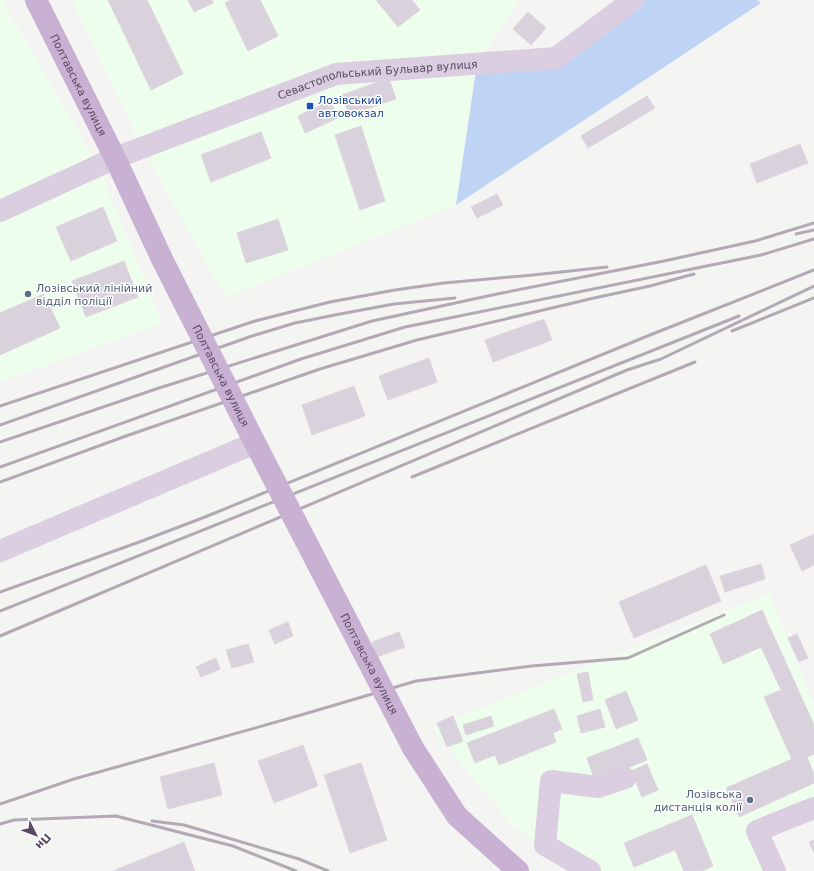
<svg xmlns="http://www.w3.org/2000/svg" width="814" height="871" viewBox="0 0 814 871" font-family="'DejaVu Sans',sans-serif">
<rect width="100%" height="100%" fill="#f4f5f3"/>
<path fill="#eefeed" d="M0,0H2L98,166L162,323L0,382Z
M72,0H519L477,64L456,205L226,297L142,148Z
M769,594L814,706V808L757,831L775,871H576L514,827L432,728Z"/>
<path fill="#bfd4f4" d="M633,0H757L761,3L456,205L477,64L556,58Z"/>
<path fill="#d9d1db" stroke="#ded6de" d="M108,0H147L183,74L151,90Z
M188,0H212L213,3L194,12Z
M231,0H260L278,36L248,51L225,3Z
M376,0H412L420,10L398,27Z
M528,12L546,28L531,45L513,29Z
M389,78L396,99L349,115L342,95Z
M647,96L655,108L588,148L581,136Z
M330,101L338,118L305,133L298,116Z
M361,126L385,201L360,210L335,135Z
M261,132L271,158L211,182L201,155Z
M800,144L808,163L757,183L750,164Z
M497,194L503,205L477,218L471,207Z
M103,207L117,241L71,261L56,227Z
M278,219L288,250L246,263L237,233Z
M124,261L138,297L86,317L72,281Z
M44,294L60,328L0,355V313Z
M544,319L552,340L493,362L485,340Z
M429,358L437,382L388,400L379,376Z
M354,386L365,416L312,435L302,405Z
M814,534V565L802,571L790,545Z
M761,564L765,579L725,592L720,576Z
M706,565L721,601L634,638L619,602Z
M762,610L814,725V754L807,757L814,774V783L739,817L726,788L792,759L764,697L781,690L761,647L723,664L710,634Z
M288,622L293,636L275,644L269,630Z
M399,632L405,647L377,657L372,642Z
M797,634L808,658L799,662L788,638Z
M248,644L254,662L232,668L226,650Z
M216,658L220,669L201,677L196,667Z
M588,672L593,700L583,702L577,674Z
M626,691L638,720L616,729L605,700Z
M554,709L562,729L553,733L556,742L499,765L495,755L475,763L467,743Z
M600,709L605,727L581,733L577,716Z
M453,716L463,741L447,747L437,723Z
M491,716L494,726L466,735L463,725Z
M638,738L647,760L595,781L587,758Z
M303,745L318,786L274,803L258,761Z
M214,763L222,795L168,809L160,777Z
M361,763L387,840L350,853L324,775Z
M647,764L658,790L642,797L631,771Z
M692,815L713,866L702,871H684L675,850L634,867L624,843Z
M814,840V853L809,842Z
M184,842L195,871H113Z"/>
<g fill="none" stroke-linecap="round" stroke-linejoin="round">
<g stroke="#dbcee0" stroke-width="22">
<path id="s1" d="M0,211L115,158L336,74L556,58L633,0"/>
<path d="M0,551L255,443"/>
<path d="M590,871L545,845L551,781L598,787L625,778"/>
<path d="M775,871L757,831L814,808"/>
</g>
<g stroke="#c9b1d3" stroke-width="22">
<path id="s2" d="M36,0L115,158L161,257"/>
<path d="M413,748L457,816L518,871"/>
</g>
<path stroke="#b2a9b4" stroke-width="3" d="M796,234L814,230
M732,331L814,298
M0,406L255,321L330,302L395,290L444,283L533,275L607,267
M0,425L252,336L295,323L340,314L394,304L455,298
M0,442L159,388L372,321L497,294L664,261L755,241L814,223
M0,467L301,359L405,327L761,255L814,239
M412,477L695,362
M0,482L126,436L320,369L417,340L594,298L650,286L694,274
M0,592L142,541L205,517L650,335L814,270
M0,611L739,316
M0,636L627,370L661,359L814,286
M0,804L74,779L301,715L416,681L532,666L628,658L724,615
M152,821L184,825L299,859L328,871
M0,824L14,820L116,816L233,846L296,871"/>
<path stroke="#c9b1d3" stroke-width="22" id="s3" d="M161,257L255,443L413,748"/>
</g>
<rect fill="#1a4fb4" stroke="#fff" stroke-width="1.5" x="306" y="102" width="8" height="8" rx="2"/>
<g fill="#5c6f8a" stroke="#fff" stroke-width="1.5">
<circle cx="28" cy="294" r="4"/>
<circle cx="750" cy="800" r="4"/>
</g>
<g text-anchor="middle" stroke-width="3" stroke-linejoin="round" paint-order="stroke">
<g font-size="11" fill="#5b4862" stroke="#fff">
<text dy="4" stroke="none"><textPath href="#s1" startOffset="403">Севастопольський Бульвар вулиця</textPath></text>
<text dy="4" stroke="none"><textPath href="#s2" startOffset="95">Полтавська вулиця</textPath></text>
<text dy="4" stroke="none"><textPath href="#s3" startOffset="133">Полтавська вулиця</textPath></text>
<text dy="4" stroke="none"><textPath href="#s3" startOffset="457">Полтавська вулиця</textPath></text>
</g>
<g font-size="11" fill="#164399" stroke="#fff" text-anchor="start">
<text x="318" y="104">Лозівський<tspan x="318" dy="13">автовокзал</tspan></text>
</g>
<g font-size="11" fill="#4e5e75" stroke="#fff" text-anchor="start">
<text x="36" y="292">Лозівський лінійний<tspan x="36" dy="13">відділ поліції</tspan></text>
<text x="742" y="798" text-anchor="end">Лозівська<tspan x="742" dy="13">дистанція колії</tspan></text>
</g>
</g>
<g transform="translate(36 835) rotate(132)" stroke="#ffffff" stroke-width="3" paint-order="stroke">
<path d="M0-3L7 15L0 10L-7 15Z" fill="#5b4862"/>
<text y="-6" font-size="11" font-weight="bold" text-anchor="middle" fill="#5b4862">Пн</text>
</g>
</svg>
